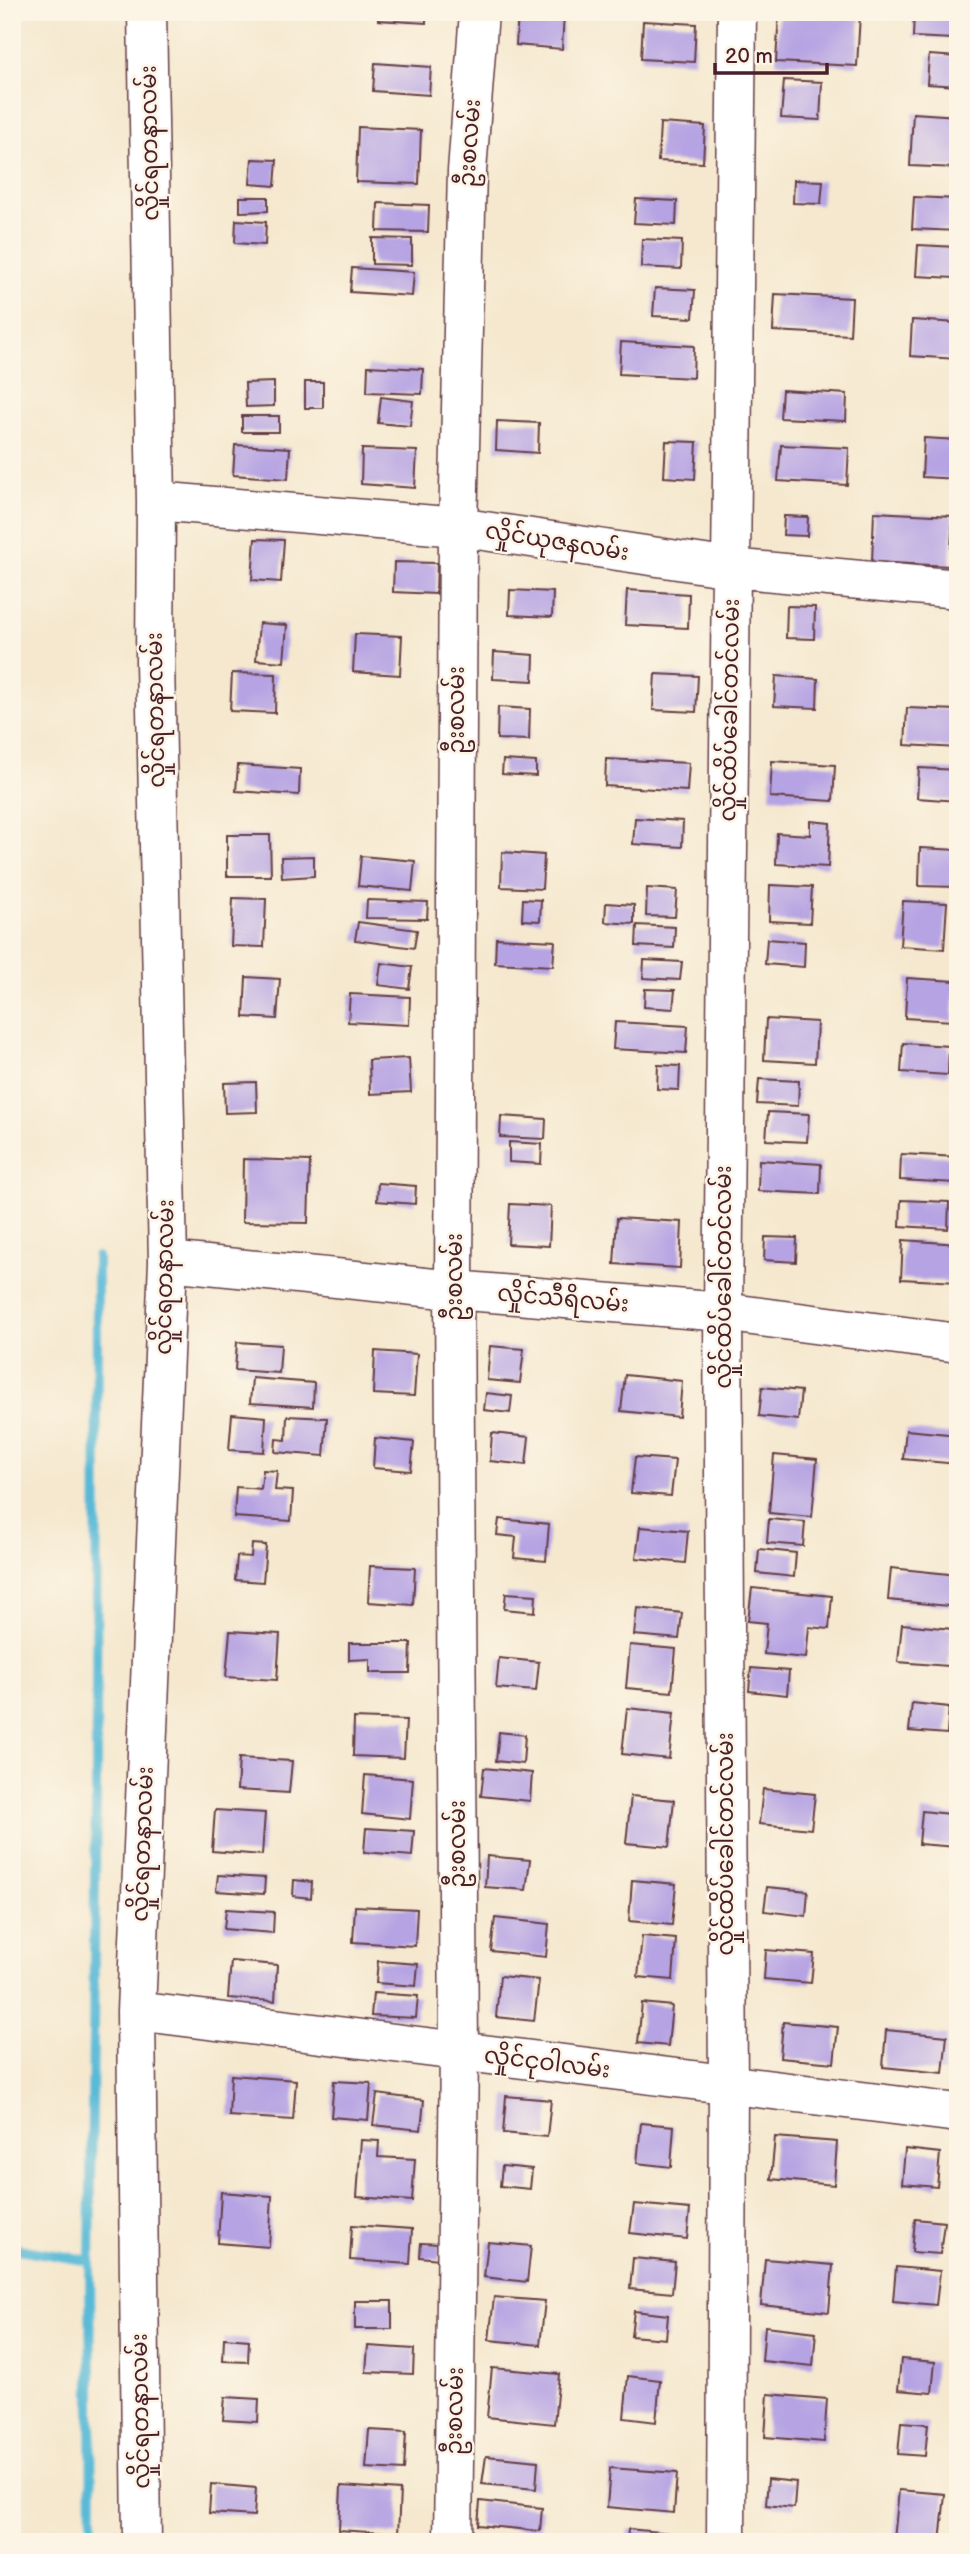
<svg xmlns="http://www.w3.org/2000/svg" width="970" height="2554" font-family="'Balsamiq Sans','Noto Sans Myanmar',sans-serif">
  <rect width="100%" height="100%" fill="#fcf5e5"/>
  <filter id="ink" filterUnits="userSpaceOnUse"><feTurbulence type="fractalNoise" baseFrequency=".0143" numOctaves="2"/><feDisplacementMap in="SourceGraphic" scale="14" xChannelSelector="R" yChannelSelector="G"/><feConvolveMatrix kernelMatrix="1 2 1 2 8 2 1 2 1" color-interpolation-filters="sRGB"/></filter>
  <filter id="wash" filterUnits="userSpaceOnUse"><feTurbulence type="fractalNoise" baseFrequency=".00686" numOctaves="4" result="noise"/><feDisplacementMap in="SourceGraphic" scale="28" xChannelSelector="R" yChannelSelector="G"/><feGaussianBlur stdDeviation="1.57" result="paint"/><feColorMatrix in="noise" values="0 0 0 0 0 0 0 0 0 0 0 0 0 0 0 0 0 1.4 0 .05"/><feComposite in="paint" operator="in"/></filter>
  <g filter="url(#wash)">
    <rect width="100%" height="100%" fill="#f5e8cf"/>
    <g fill="none" stroke-linecap="round" stroke-linejoin="round">
      <path stroke="#59bad7" stroke-width="10" d="M12,2248l78,13
        M92,2542l-2,-281 6,-458 1,-546"/>
    </g>
    <g id="blocks">
      <path fill="#b6a3e3" d="M379,12h47v11l-48,-3z
        M518,12h46l-2,37 -46,-4z
        M779,12l81,2 -3,52 -81,-4z
        M914,12h40l-1,27 -40,-2z
        M643,21l53,3 -2,38 -53,-3z
        M929,55l29,2v29l-31,-2z
        M375,63l56,4 -2,28 -56,-4z
        M784,80l38,2 -2,38 -39,-2z
        M913,113l45,3v52l-48,-2z
        M660,123l45,3 -2,37 -45,-2z
        M358,127l63,3 -2,54 -63,-2z
        M252,159l25,1 -2,26 -25,-2z
        M794,180l29,1 -2,23 -28,-1z
        M240,197h28v14l-28,1z
        M914,197l44,2v32l-46,-2z
        M636,199l41,2 -1,24 -42,-2z
        M378,203l51,2 -1,27 -51,-1z
        M236,220l30,2 -1,23 -30,-2z
        M372,238l40,1v26l-40,-1z
        M642,239l40,2 -1,28 -40,-2z
        M918,245l39,2 -2,31 -39,-2z
        M352,268l62,4 -2,24 -62,-4z
        M655,288l40,2 -2,28 -40,-2z
        M775,294l77,4 -2,37 -77,-4z
        M912,320l46,3v36l-48,-3z
        M621,342l73,4 -1,32 -74,-4z
        M368,366l55,3 -1,25 -55,-2z
        M274,382v24l-28,1 -1,-24z
        M305,382h18v26h-18z
        M782,390l65,4 -1,27 -66,-3z
        M381,397l32,4 -3,25 -32,-3z
        M242,416h37v16h-37z
        M497,421l42,2 -1,30 -42,-3z
        M924,438l34,2v39l-36,-2z
        M666,441l31,1 -2,37 -31,-2z
        M235,445l55,3 -2,31 -55,-4z
        M781,445l68,3 -2,37 -69,-4z
        M362,449l55,2 -2,37 -54,-4z
        M874,512l79,4 -3,50 -78,-4z
        M784,516l24,1 -1,19 -24,-1z
        M255,539l29,1 -3,42 -29,-2z
        M394,562l43,1 -1,31 -43,-2z
        M510,590l43,2 -1,25 -43,-2z
        M627,590l62,4 -1,34 -63,-3z
        M787,606l28,1 -1,32 -28,-1z
        M259,623l28,2 -3,37 -28,-2z
        M355,634l47,2 -2,39 -47,-3z
        M494,652l40,3 -1,26 -40,-2z
        M232,673l44,1 -1,39 -45,-2z
        M655,674l43,2 -2,36 -43,-2z
        M776,676l42,3 -1,29 -43,-2z
        M498,707l32,2 -1,31 -32,-1z
        M907,708l51,2v38l-53,-3z
        M606,759l83,4 -2,28 -82,-5z
        M503,760l33,2v14l-34,-2z
        M772,761l63,4 -2,36 -63,-4z
        M238,765l62,4 -1,26 -63,-4z
        M919,768l39,2v31l-41,-3z
        M635,818l48,3 -1,26 -49,-3z
        M810,821l20,2 -2,44 -52,-3 1,-31 33,2z
        M227,835h43l1,41h-44z
        M920,848l38,2v37l-39,-1z
        M502,852l42,3 -2,34 -41,-2z
        M314,856v20l-32,2 -1,-21z
        M361,856l54,5 -3,30 -54,-5z
        M770,885l42,2 -2,36 -41,-2z
        M647,888l30,2 -2,27 -29,-1z
        M233,898l33,1 -2,48 -33,-1z
        M523,899l18,1 -1,21 -18,-1z
        M367,900l61,2 -1,17 -61,-1z
        M903,901l44,2 -3,46 -44,-3z
        M606,903l28,2v19l-29,-2z
        M358,922l59,8 -3,18 -59,-8z
        M637,925l38,2 -1,21 -38,-2z
        M496,938l59,3 -2,25 -58,-3z
        M767,939l38,3 -1,25 -39,-3z
        M644,960l38,2 -2,18 -37,-2z
        M381,963l31,4 -3,22 -31,-4z
        M246,977l34,2 -3,40 -33,-2z
        M907,978l48,3 -2,40 -48,-3z
        M645,989l30,1 -2,19 -29,-2z
        M350,994l60,3 -1,28 -61,-3z
        M766,1019l51,3 -2,41 -51,-3z
        M615,1022l73,4 -2,27 -73,-4z
        M903,1043l46,3 -1,29 -47,-3z
        M409,1058l2,34 -41,2 -1,-34z
        M658,1065l22,1 -1,24 -22,-1z
        M759,1079l40,2 -1,25 -41,-2z
        M256,1082l1,30 -32,1 -1,-30z
        M768,1112l41,2 -2,28 -41,-2z
        M501,1116l45,3 -1,20 -45,-2z
        M509,1142l33,2 -1,20 -32,-2z
        M901,1154l57,3 -1,26 -57,-3z
        M243,1159l67,2 -2,62 -66,-1z
        M759,1160l62,4 -1,30 -62,-3z
        M378,1183l38,3 -1,18 -38,-3z
        M901,1200l48,2 -1,27 -48,-3z
        M510,1204l41,2 -2,40 -41,-2z
        M617,1218l65,4 -2,46 -66,-4z
        M765,1237l32,1 -1,24 -32,-2z
        M903,1240l55,4v38l-57,-3z
        M237,1342l44,3 -2,28 -44,-3z
        M490,1346l34,3 -4,34 -33,-3z
        M375,1351l42,3 -3,42 -41,-2z
        M625,1375l57,6 -3,36 -58,-6z
        M252,1378l62,5 -1,24 -63,-4z
        M762,1387l39,4 -3,29 -39,-4z
        M486,1393l26,3 -2,17 -26,-3z
        M232,1414l34,3 -2,35 -35,-2z
        M287,1416l40,2 -3,38 -49,-4 1,-13 10,1z
        M906,1430l52,5v29l-55,-5z
        M492,1433l37,4 -3,28 -36,-4z
        M375,1438l39,4 -3,29 -38,-3z
        M774,1455l43,4 -5,58 -43,-4z
        M635,1457l40,3 -4,36 -40,-3z
        M263,1470l14,1 -2,19 18,1 -2,30 -57,-4 2,-30 25,2z
        M499,1519l50,5 -3,37 -32,-3 2,-21 -19,-2z
        M769,1519l36,3 -2,24 -36,-3z
        M640,1527l48,4 -3,32 -49,-5z
        M252,1544l14,1 -3,37 -28,-2 2,-24 14,1z
        M759,1549l37,4 -2,24 -37,-4z
        M370,1566l45,2 -2,37 -45,-3z
        M891,1568l67,7v32l-70,-7z
        M752,1588l80,8 -3,33 -20,-2 -3,31 -42,-4 3,-31 -19,-2z
        M506,1593l30,2 -1,17 -31,-3z
        M637,1608l45,5 -3,26 -45,-4z
        M902,1624l50,5 -4,37 -50,-4z
        M230,1631l50,3 -3,46 -51,-3z
        M349,1643h62l-1,30h-40v-14l-21,1z
        M630,1645l46,4 -4,43 -46,-4z
        M499,1658l40,4 -3,29 -40,-3z
        M751,1668l38,3 -2,24 -38,-4z
        M912,1703l37,4 -2,27 -38,-3z
        M627,1708l47,5 -5,46 -47,-5z
        M354,1718l52,2 -2,38 -51,-2z
        M499,1732l26,3 -2,29 -27,-3z
        M239,1758l53,3 -3,32 -52,-3z
        M484,1768l48,5 -2,28 -49,-5z
        M365,1775l48,4 -3,40 -48,-5z
        M763,1789l52,5 -4,35 -52,-5z
        M631,1796l43,4 -5,47 -43,-4z
        M215,1810l50,3 -3,42 -50,-4z
        M922,1811l36,4 -2,32 -37,-3z
        M366,1828l48,3 -2,25 -48,-4z
        M487,1856l43,4 -4,30 -41,-3z
        M218,1875l47,3 -1,16 -48,-3z
        M294,1880l18,2 -1,16 -18,-2z
        M632,1880l44,4 -4,41 -43,-4z
        M767,1887l41,4 -2,25 -42,-5z
        M355,1906l62,3 -2,37 -62,-4z
        M226,1909l48,3 -1,21 -49,-4z
        M495,1918l54,6 -3,33 -55,-6z
        M642,1936l34,3 -3,41 -35,-3z
        M766,1950l48,4 -3,29 -47,-4z
        M231,1961l46,4 -2,36 -47,-3z
        M378,1961l40,3 -2,22 -40,-3z
        M500,1976l39,4 -5,41 -38,-4z
        M373,1993l45,3 -2,22 -45,-2z
        M642,2003l30,3 -4,40 -30,-3z
        M783,2022l55,5 -4,36 -54,-5z
        M886,2030l61,6 -4,37 -60,-6z
        M231,2075l65,5 -3,40 -64,-4z
        M334,2081l37,2 -3,37 -37,-3z
        M377,2094l47,6 -3,30 -48,-5z
        M506,2096l45,4 -4,37 -44,-4z
        M641,2123l33,3 -3,41 -34,-4z
        M775,2137l62,5 -3,43 -63,-6z
        M361,2140l18,1 -1,16 37,2 -3,42 -55,-4z
        M905,2149l35,4 -3,34 -35,-3z
        M502,2166l30,3 -2,20 -30,-3z
        M221,2192l51,4 -3,51 -51,-4z
        M634,2204l56,5 -3,30 -57,-6z
        M915,2219l29,3 -4,32 -28,-2z
        M352,2225l60,4 -2,35 -60,-4z
        M488,2242l43,4 -4,36 -43,-5z
        M421,2243l19,1 -1,15 -19,-2z
        M633,2258l42,4 -3,31 -42,-4z
        M765,2259l68,6 -4,47 -68,-7z
        M896,2267l44,4 -4,34 -43,-4z
        M494,2297l51,4 -5,44 -51,-5z
        M355,2301h37v28h-37z
        M634,2311l34,4 -2,24 -35,-3z
        M765,2326l51,6 -3,34 -51,-5z
        M224,2338l25,2 -1,22 -25,-1z
        M368,2346l46,3 -1,25 -47,-2z
        M901,2359l34,3 -3,31 -34,-3z
        M492,2368l67,6 -5,50 -67,-7z
        M628,2376l32,4 -4,42 -32,-4z
        M768,2394l59,5 -3,43 -59,-5z
        M225,2397l34,2 -1,23 -35,-2z
        M901,2422l27,2 -3,32 -27,-2z
        M369,2430l37,2 -2,38 -38,-2z
        M486,2456l52,5 -2,28 -54,-5z
        M610,2468l67,5 -3,40 -67,-6z
        M768,2479l28,3 -2,26 -28,-3z
        M211,2484l45,4 -2,28 -45,-3z
        M341,2486l59,4 -2,44 -59,-4z
        M899,2490l46,4 -5,48 -46,-2z
        M480,2501l62,7 -2,23 -62,-6z
        M628,2529l40,4 -1,9h-40z"/>
    </g>
  </g>
  <g filter="url(#ink)">
    <use href="#blocks" fill-opacity="0" stroke="#643d44" stroke-width="2"/>
    <g fill="none" stroke-linecap="round" stroke-linejoin="round">
      <g stroke="#643d44" stroke-width="41">
        <path id="minor" d="M156,501l302,26 273,41 227,21
          M168,1261l286,29 269,22 235,31
          M136,2011l822,102
          M142,2542l-6,-531 32,-750 -13,-599 1,-161 -9,-489
          M453,2542l6,-490 -5,-762 4,-763 9,-356 12,-159
          M726,2542l2,-457 -5,-773 14,-1300"/>
      </g>
      <use href="#minor" stroke="#fff" stroke-width="38"/>
    </g>
  </g>
  <g text-anchor="middle" dominant-baseline="central" stroke-width="5" stroke-linejoin="round" paint-order="stroke">
    <g font-size="23" fill="#4a1f2b" stroke="#fcf5e5">
      <text transform="translate(150 143) rotate(-91)">လှိုင်ရတနာလမ်း</text>
      <text transform="translate(470 143) rotate(-86)">ဦးစလမ်း</text>
      <text transform="translate(557 542) rotate(9)">လှိုင်ယုဇနလမ်း</text>
      <text transform="translate(156 710) rotate(-91)">လှိုင်ရတနာလမ်း</text>
      <text transform="translate(457 710) rotate(-90)">ဦးစလမ်း</text>
      <text transform="translate(730 710) rotate(-89)">လှိုင်ထိပ်ခေါင်တင်လမ်း</text>
      <text transform="translate(165 1277) rotate(-89)">လှိုင်ရတနာလမ်း</text>
      <text transform="translate(455 1277) rotate(-90)">ဦးစလမ်း</text>
      <text transform="translate(724 1277) rotate(-90)">လှိုင်ထိပ်ခေါင်တင်လမ်း</text>
      <text transform="translate(563 1299) rotate(5)">လှိုင်သီရိလမ်း</text>
      <text transform="translate(143 1844) rotate(-88)">လှိုင်ရတနာလမ်း</text>
      <text transform="translate(458 1844) rotate(-90)">ဦးစလမ်း</text>
      <text transform="translate(726 1844) rotate(-90)">လှိုင်ထိပ်ခေါင်တင်လမ်း</text>
      <text transform="translate(547 2063) rotate(7)">လှိုင်ငုဝါလမ်း</text>
      <text transform="translate(141 2411) rotate(-91)">လှိုင်ရတနာလမ်း</text>
      <text transform="translate(455 2411) rotate(-89)">ဦးစလမ်း</text>
    </g>
  </g>
  <rect width="970" height="2554" fill="none" stroke="#fcf5e5" stroke-width="42"/>
  <path d="M715 63v10h112v-10" fill="none" stroke="#4a1f2b" stroke-width="3.5"/>
  <text x="725" y="63" font-size="21" fill="#4a1f2b" stroke="#fcf5e5" stroke-width="5" paint-order="stroke">20 m</text>
</svg>
